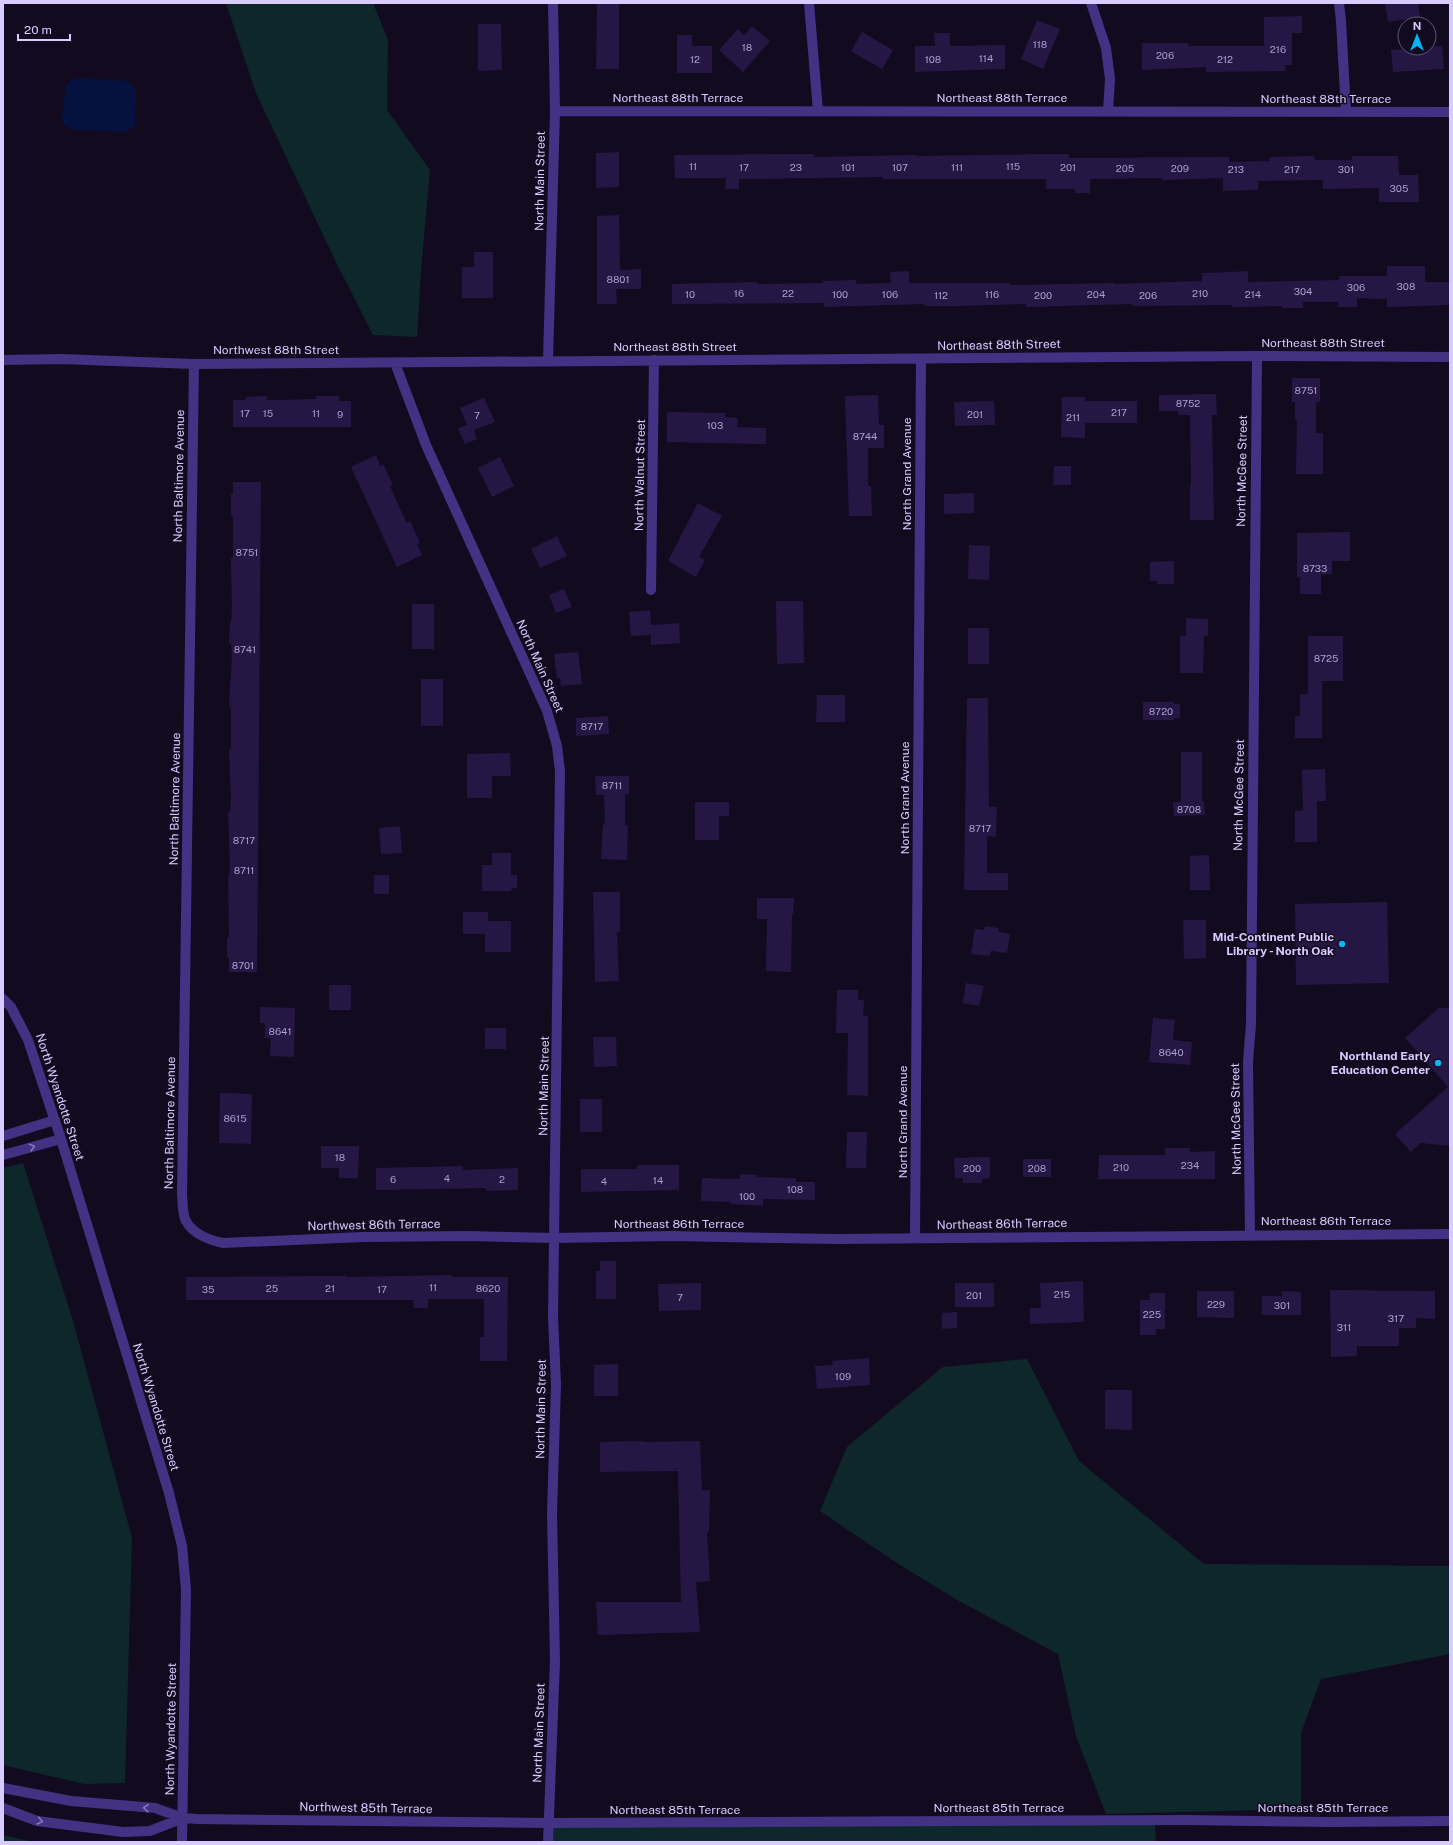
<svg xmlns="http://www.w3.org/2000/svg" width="1453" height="1845" font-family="'Public Sans',sans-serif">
  <rect width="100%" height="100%" fill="#120b20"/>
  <path fill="#0e272b" d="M226,3h147l15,37 -1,70 43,60 -9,100 -4,67 -44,-2 -39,-77 -78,-165z
    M23,1163l50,158 59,217 -7,245 -41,1 -81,-19v-597z
    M1027,1359l52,102 125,103 246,2v88l-129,25 -20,54v76l-195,5 -30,-78 -18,-82 -99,-53 -62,-38 -77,-52 27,-64 96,-80z
    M1155,1821l1,21h-608l1,-19z
    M3,1835l31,7h-31z"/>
  <path fill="#05113f" d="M80,78l47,3 9,8 -1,36 -9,7 -56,-3 -6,-4 -2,-6 4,-34 5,-5z"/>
  <path fill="#261643" d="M597,3h22v66h-23z
    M1385,3h33l2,14 -32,5z
    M1302,16v17h-10v32h-7l1,6 -80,1v-5l-64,3v-27h46v3h76v-29z
    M1037,20l23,9 -17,40 -22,-10z
    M478,24h23l1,46 -24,1z
    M752,26l18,15 -27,31 -24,-22 19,-21 6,6z
    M862,32l31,18 -11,19 -31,-18z
    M934,33h16v13l55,-1v24l-90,3v-26h20z
    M677,35h15v11h20v27h-35z
    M1442,46l2,23 -51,3 -2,-22z
    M619,152v35l-23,1v-35z
    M814,154v3l103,-2v1l129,-2h23v4l160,-1v5l41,-1v-4l44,-1 1,4h37v-4h46l1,19h19l1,27h-40v-14l-56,1v-9l-65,1v9l-35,1v-13l-61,2v-2l-72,1v14h-15v-4h-29v-10h-163v-2l-144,2v10h-14l1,-11h-51l-1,-23z
    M619,215l1,55 21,-1v20h-25l1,15h-20v-88z
    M474,252h19v46h-31v-31h12z
    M1387,266h38v16h25v23l-63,2v-8l-30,-1v9h-19v-5h-35v6h-21v-2l-50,1v-2l-100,1v-2l-106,3v-3l-69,2h-33v-2l-100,3v-4l-152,1v-20l85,-2v2l66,-1v-2l33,-1v4l35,-1 -1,-11 19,-1v12h101v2l104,-2v1l88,-3v-8l29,-1 17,-1v11l91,-2v-4h48z
    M1292,378h28v24h-4v31h7v41h-27l1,-54h-2v-18h-3z
    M1216,394l1,21h-5l2,105h-24v-35h1l-1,-70h-12v-4h-19v-16z
    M878,395l1,30h5v23h-16v38h3l1,30h-23l-4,-120z
    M267,396v4h13l36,-1v-3h23v5h12v26h-118v-27h13v-3z
    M1062,397h23v4h52v22h-52v15l-24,-1z
    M484,398l11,24 -21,8 3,9 -12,5 -7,-16 9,-3 -7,-17z
    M994,401l1,24 -40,1 -1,-24z
    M667,412l58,1v4l13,1 -1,9 29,1v16l-99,-2z
    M376,455l4,11 3,-2 10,21 -3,1 12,27 5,10 3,-2 10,22 -3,1 5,11 -25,12 -46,-100z
    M500,457l14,29 -22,11 -14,-29z
    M1054,466h17v19h-18z
    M233,482h28l-4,490h-28v-14h-2v-21h2l-1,-61h1l1,-12 -2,-52h2l1,-12 -2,-51h2v-42h-2l3,-52 -1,-12h-2l1,-21h1l1,-13 -1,-41v-10h2v-42h-2v-22h2z
    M974,493v20l-30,1v-20z
    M698,503l24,13 -23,41 6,3 -9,17 -28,-16z
    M1350,532v29h-18v13h-11v20h-21v-17h-3v-44z
    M557,536l10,20 -27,12 -9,-19z
    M969,545l21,1 -1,34 -21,-1z
    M1174,561v23h-17v-3h-7v-19z
    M564,589l8,18 -16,6 -7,-18z
    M776,601h27l1,62 -27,1z
    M412,604h22v45h-22z
    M650,610l1,15 28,-2 1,20 -29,2v-10l-20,1 -2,-24z
    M1186,618l22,1v17h-4l-1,37h-23v-37h6z
    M968,628h21v36h-21z
    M1308,636h35v45h-21v57h-27v-22h5v-22h8z
    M578,652l4,32 -21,2 -1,-8h-3l-3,-24z
    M421,679h22v47h-22z
    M817,695h28v27h-29z
    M967,698h21l1,109h8l-1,30 -9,-1v37h21v17h-44z
    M1143,702h31v2h6v14h-6v2h-31z
    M608,716l1,18 -33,2v-18z
    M1181,752h21v49h2l1,14 -31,1 -1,-14h8z
    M510,753l1,23h-19v22h-25v-44z
    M1325,769l1,32h-9v41h-22v-31l8,-1 -1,-40z
    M595,776h34v18h-4v31l3,1 -1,34 -26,-1 2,-35 2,1 -1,-30h-8z
    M695,802h34v14h-10v24h-24z
    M400,826l2,27 -21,1 -2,-26z
    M492,853h19v22h6v13h-6l1,3h-30v-26h10z
    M1209,855l1,35h-20v-34z
    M374,875h15v19h-15z
    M593,892h27v40h-3l2,49 -24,1z
    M757,898h37l-1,16h-1l-1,58 -25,-1 1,-52h-10z
    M1387,902l2,81 -93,2 -1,-81z
    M463,912h25v9h23v31h-26v-18h-22z
    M1183,920h23v38l-22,1z
    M985,926l14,2 -1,4 12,2 -3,19 -16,-2 -1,5 -19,-2 4,-25 9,1z
    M966,983l18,3 -5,20 -16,-3z
    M329,985h22v25h-22z
    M837,990h21v10h6l-1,16h5v80l-21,-1 1,-62h-12z
    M260,1007l35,1 -1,49 -24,-1 1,-17 -6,-1v-15h-5z
    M1439,1008h11v138l-30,-3 -9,9 -16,-18 53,-47 -43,-49z
    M1153,1018l22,2 -2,20 19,2 -2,23 -41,-3z
    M485,1028h21v21h-21z
    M593,1037h23l1,29 -23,1z
    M220,1093l32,1 -1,50 -32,-1z
    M580,1099h22v33h-22z
    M847,1132h20l-1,36h-20z
    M321,1146h38l-1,32h-19v-10h-18z
    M1165,1148h25v4l25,-1v28h-117l1,-24h66z
    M990,1157v21l-8,1v4h-19v-5h-8l-1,-20z
    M1023,1159h28v18h-28z
    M637,1165h42v25l-98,2v-23h56z
    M463,1166v4l55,-2v22l-32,1v-3l-110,2v-22z
    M740,1174l17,1v2l39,1v4h19v18l-52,-1v7l-32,-2v-2l-30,-1 1,-23 38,1z
    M600,1261h16v38h-20v-28h4z
    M452,1275v2h56l-1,84h-27v-24h4v-38h-56v9h-14l-1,-8h-227v-23l160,-1v1z
    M1083,1281l1,41 -54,2v-16h11l-1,-25z
    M701,1283v27l-42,1 -1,-27z
    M955,1283h39v24h-39z
    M1330,1290l105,1v28l-19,-1v10h-17v18h-42v10l-26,1z
    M1197,1291h37v27l-37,-1z
    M1282,1291l19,1v23h-39v-19h20z
    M1150,1293h15v36h-9v6h-16v-35h10z
    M957,1312v16l-15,1v-16z
    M869,1358l1,27 -53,4 -2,-23 18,-1 -1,-4z
    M618,1364v32h-24v-31z
    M1105,1390h27v40l-27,-1z
    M642,1441v1l58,-1 2,49h8l-1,42h-2l3,49 -14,1 4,50 -102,3 -2,-33h85l-3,-131 -78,1v-30z"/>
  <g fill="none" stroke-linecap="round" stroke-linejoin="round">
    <path stroke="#423283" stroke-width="10" d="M809,3l9,108
      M1091,3l15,45 4,31 -2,32
      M1339,3l2,18 5,91
      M555,111l895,1
      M3,360l58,-1 133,5 1063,-8 193,1
      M548,360l7,-249 -2,-108
      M395,363l31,82 121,266 10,35 3,25 -7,546 3,68 -4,128 3,148 -7,181
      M194,364l-12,831c1,8 0,19 4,26 7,13 23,19 37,22l140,-6 104,-1 88,2 115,-2 166,3 614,-5
      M651,590l3,-230
      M3,999l8,8 17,33 33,99 108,354 13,53 4,43 -4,253
      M3,1136l52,-16
      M3,1155l58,-16
      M1250,1234l-2,-172 3,-38 6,-668
      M915,1238l6,-879
      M3,1788l68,13 84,7 28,10 15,1 351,4 638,-3 145,2 118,-1
      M3,1808l34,13 86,11 27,-1 33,-13"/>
  </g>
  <defs><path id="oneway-chevron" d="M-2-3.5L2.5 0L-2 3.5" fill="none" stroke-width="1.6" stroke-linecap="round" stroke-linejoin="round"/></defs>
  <g stroke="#8676bb">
    <use href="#oneway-chevron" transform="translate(32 1147) rotate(-15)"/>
    <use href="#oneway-chevron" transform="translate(146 1808) rotate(-175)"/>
    <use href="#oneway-chevron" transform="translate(40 1821) rotate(12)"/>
  </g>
  <g fill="#00b6f5" stroke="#120b20" stroke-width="1.5">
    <circle cx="1342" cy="944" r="4"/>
    <circle cx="1438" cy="1063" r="4"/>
  </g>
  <g text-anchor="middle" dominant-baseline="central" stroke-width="3" stroke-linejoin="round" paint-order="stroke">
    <g font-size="10" fill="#ac9dd0">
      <text x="1040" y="44">118</text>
      <text x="747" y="47">18</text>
      <text x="1278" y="49">216</text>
      <text x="1165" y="55">206</text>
      <text x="986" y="58">114</text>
      <text x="695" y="59">12</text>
      <text x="933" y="59">108</text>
      <text x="1225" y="59">212</text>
      <text x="693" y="166">11</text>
      <text x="1013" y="166">115</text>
      <text x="744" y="167">17</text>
      <text x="796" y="167">23</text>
      <text x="848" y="167">101</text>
      <text x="900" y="167">107</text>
      <text x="957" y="167">111</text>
      <text x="1068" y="167">201</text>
      <text x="1125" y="168">205</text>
      <text x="1180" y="168">209</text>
      <text x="1236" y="169">213</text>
      <text x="1292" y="169">217</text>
      <text x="1346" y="169">301</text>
      <text x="1399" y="188">305</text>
      <text x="618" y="279">8801</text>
      <text x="1406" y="286">308</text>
      <text x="1356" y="287">306</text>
      <text x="1303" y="291">304</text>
      <text x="739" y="293">16</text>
      <text x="788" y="293">22</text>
      <text x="1200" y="293">210</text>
      <text x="690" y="294">10</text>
      <text x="840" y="294">100</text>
      <text x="890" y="294">106</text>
      <text x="992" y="294">116</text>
      <text x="1096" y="294">204</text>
      <text x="1253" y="294">214</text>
      <text x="941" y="295">112</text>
      <text x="1043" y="295">200</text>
      <text x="1148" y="295">206</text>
      <text x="1306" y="390">8751</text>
      <text x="1188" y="403">8752</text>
      <text x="1119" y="412">217</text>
      <text x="245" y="413">17</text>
      <text x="268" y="413">15</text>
      <text x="316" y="413">11</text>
      <text x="340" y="414">9</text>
      <text x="975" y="414">201</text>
      <text x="477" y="415">7</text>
      <text x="1073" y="417">211</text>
      <text x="715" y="425">103</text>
      <text x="865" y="436">8744</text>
      <text x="247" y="552">8751</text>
      <text x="1315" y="568">8733</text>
      <text x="245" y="649">8741</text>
      <text x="1326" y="658">8725</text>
      <text x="1161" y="711">8720</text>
      <text x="592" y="726">8717</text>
      <text x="612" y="785">8711</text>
      <text x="1189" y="809">8708</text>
      <text x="980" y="828">8717</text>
      <text x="244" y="840">8717</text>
      <text x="244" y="870">8711</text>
      <text x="243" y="965">8701</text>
      <text x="280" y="1031">8641</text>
      <text x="1171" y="1052">8640</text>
      <text x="235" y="1118">8615</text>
      <text x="340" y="1157">18</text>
      <text x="1190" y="1165">234</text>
      <text x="1121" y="1167">210</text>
      <text x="972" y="1168">200</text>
      <text x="1037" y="1168">208</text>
      <text x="447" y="1178">4</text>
      <text x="393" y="1179">6</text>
      <text x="502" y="1179">2</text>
      <text x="658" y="1180">14</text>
      <text x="604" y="1181">4</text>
      <text x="795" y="1189">108</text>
      <text x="747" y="1196">100</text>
      <text x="433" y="1287">11</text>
      <text x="272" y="1288">25</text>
      <text x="330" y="1288">21</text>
      <text x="488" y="1288">8620</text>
      <text x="208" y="1289">35</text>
      <text x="382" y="1289">17</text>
      <text x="1062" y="1294">215</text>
      <text x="974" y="1295">201</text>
      <text x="680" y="1297">7</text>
      <text x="1216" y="1304">229</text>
      <text x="1282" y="1305">301</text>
      <text x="1152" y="1314">225</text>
      <text x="1396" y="1318">317</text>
      <text x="1344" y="1327">311</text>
      <text x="843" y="1376">109</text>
    </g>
    <g font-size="12" fill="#d9caff" stroke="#120b20">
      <text x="678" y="98">Northeast 88th Terrace</text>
      <text x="1002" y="98">Northeast 88th Terrace</text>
      <text x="1326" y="99">Northeast 88th Terrace</text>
      <text transform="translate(540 181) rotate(-89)">North Main Street</text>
      <text x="1323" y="343">Northeast 88th Street</text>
      <text transform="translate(999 345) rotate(-1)">Northeast 88th Street</text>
      <text x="675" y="347">Northeast 88th Street</text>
      <text x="276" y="350">Northwest 88th Street</text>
      <text transform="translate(1242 471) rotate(-89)">North McGee Street</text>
      <text transform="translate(907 474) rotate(-90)">North Grand Avenue</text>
      <text transform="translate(640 475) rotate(-89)">North Walnut Street</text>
      <text transform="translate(179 476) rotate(-89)">North Baltimore Avenue</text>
      <text transform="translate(540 666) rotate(66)">North Main Street</text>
      <text transform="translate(1239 795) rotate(-89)">North McGee Street</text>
      <text transform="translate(905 798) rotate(-90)">North Grand Avenue</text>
      <text transform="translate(175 799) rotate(-89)">North Baltimore Avenue</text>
      <text transform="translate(544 1086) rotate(-89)">North Main Street</text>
      <text transform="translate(60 1097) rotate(72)">North Wyandotte Street</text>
      <text transform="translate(1236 1119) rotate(-91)">North McGee Street</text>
      <text transform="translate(903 1122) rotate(-90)">North Grand Avenue</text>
      <text transform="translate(170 1123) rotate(-89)">North Baltimore Avenue</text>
      <text x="1326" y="1221">Northeast 86th Terrace</text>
      <text x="679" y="1224">Northeast 86th Terrace</text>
      <text transform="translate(1002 1224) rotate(-1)">Northeast 86th Terrace</text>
      <text transform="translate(374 1225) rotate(-1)">Northwest 86th Terrace</text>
      <text transform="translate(156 1407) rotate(73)">North Wyandotte Street</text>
      <text transform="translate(541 1409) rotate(-89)">North Main Street</text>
      <text transform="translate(171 1729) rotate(-89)">North Wyandotte Street</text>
      <text transform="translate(539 1733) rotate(-88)">North Main Street</text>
      <text transform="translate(366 1808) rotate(1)">Northwest 85th Terrace</text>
      <text x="999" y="1808">Northeast 85th Terrace</text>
      <text x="1323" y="1808">Northeast 85th Terrace</text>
      <text x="675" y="1810">Northeast 85th Terrace</text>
    </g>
    <g font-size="12" font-weight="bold" fill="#d9caff" stroke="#120b20" text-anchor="end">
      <text x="1334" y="937">Mid-Continent Public<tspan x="1334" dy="14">Library - North Oak</tspan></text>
      <text x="1430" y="1056">Northland Early<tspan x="1430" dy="14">Education Center</tspan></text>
    </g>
  </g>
  <rect width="1453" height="1845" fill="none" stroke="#d9caff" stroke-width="8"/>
  <g transform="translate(1417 36)"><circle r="19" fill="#120b20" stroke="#625779"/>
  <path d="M0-3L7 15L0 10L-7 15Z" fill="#00b6f5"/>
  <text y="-6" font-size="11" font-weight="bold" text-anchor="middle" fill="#d9caff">N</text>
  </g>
  <path d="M18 34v6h52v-6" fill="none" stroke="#d9caff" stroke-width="2"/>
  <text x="24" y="34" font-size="12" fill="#d9caff" stroke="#120b20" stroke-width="3" paint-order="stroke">20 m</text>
</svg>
